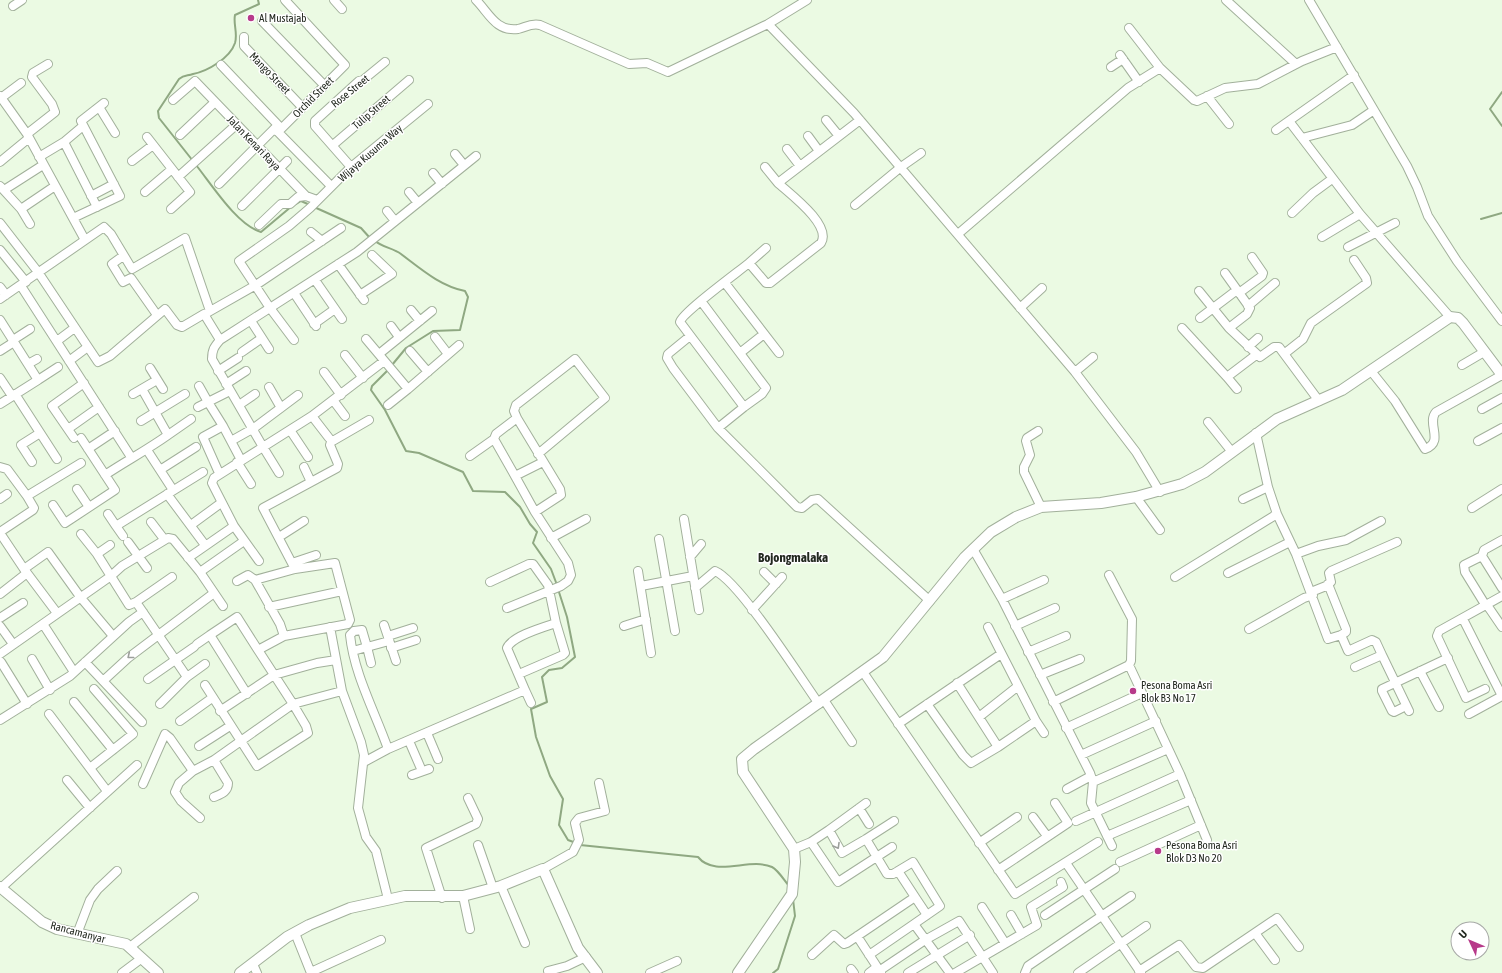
<svg xmlns="http://www.w3.org/2000/svg" width="1502" height="973" font-family="'Asap Condensed',sans-serif">
  <rect width="100%" height="100%" fill="#ebfae3"/>
  <g fill="none" stroke-linecap="round" stroke-linejoin="round">
    <path stroke="#8fa882" stroke-width="2" d="M1502,92l-12,17 12,17
      M193,161l-34,-43 -1,-7 21,-32c5,-4 8,-3 14,-5 15,-3 37,-16 42,-31 3,-10 -2,-19 0,-28l24,-11 -1,-4
      M196,165c16,20 41,60 65,67l31,-26
      M296,204l5,-3 9,4
      M314,207l47,21 9,10
      M1481,219l21,-6
      M374,240c7,7 19,8 27,14 20,15 39,32 64,37l3,6 -8,33 -27,1 -27,17 -14,17
      M388,370l-16,16 -1,4 14,20 21,41 13,2 44,19 10,19 32,1 15,15 10,17 7,8 -4,11 18,26 6,16
      M558,589l9,28 8,40 -13,11 -13,2 -7,7 5,25 -16,7 5,28 14,39 13,23 -4,26 9,15 8,3
      M580,845l118,12c17,21 52,0 74,10 6,3 12,13 17,19
      M773,973l5,-4 17,-53 -2,-17"/>
    <g stroke="#a2b09b" stroke-width="10">
      <path id="minor" d="M334,0l8,9
        M476,0c13,13 20,32 42,29 8,-2 13,-6 22,-4l89,39 18,-1 21,9 100,-48 39,-24
        M1226,0l70,64
        M1309,0l98,166 10,21 11,29 29,45 45,60
        M13,6l9,-6
        M262,21l62,64
        M768,24l86,89 221,259 61,80 24,40
        M244,37v9l58,61
        M1120,55l19,27
        M221,65l57,60
        M1111,67l12,-8
        M1160,68l34,32 3,1 28,-13 33,-4 44,-23 35,-14
        M0,96l27,38 58,106
        M1207,96l22,28
        M1,98l20,-15
        M173,100l22,-19 111,115 11,4
        M99,107l16,26
        M826,120l13,16
        M1289,121l71,93 90,103
        M281,129l64,-64 -60,-65
        M1276,130l78,-55
        M278,132l53,54
        M27,134l28,-22 -3,-8 -20,-27 1,-4 15,-9
        M180,135l35,-33
        M808,136l11,15
        M147,137l43,55 -19,17
        M1302,138l50,-13 22,-15
        M64,142l33,65
        M333,145l76,-65
        M787,149l13,17
        M455,154l9,11
        M39,157l25,-15 19,-16
        M132,161l21,-16
        M0,162l29,-24
        M351,167l-36,-41v-5l44,-40 4,-1 22,-18
        M765,167l13,16
        M433,173l9,11
        M178,177l58,-52
        M219,184l59,-59 3,4 -3,3 -4,-3
        M0,186l21,23 34,-23
        M4,190l39,-25
        M145,192l27,-23
        M409,192l9,11
        M91,196l23,-12
        M855,205l46,-38 20,-14
        M242,206l45,-45
        M21,209l9,15
        M387,211l8,10
        M1292,213l21,-20 19,-14
        M73,218l47,-22 -39,-75 23,-18
        M0,223l38,49 60,90 12,-6 55,-47 12,16 5,2 22,-13 16,26
        M259,225l22,-21h9l8,-7 8,-1
        M311,232l11,9
        M958,234l170,-146 32,-20 -31,-40
        M1322,237l38,-23
        M1348,247l47,-24
        M0,250l26,32
        M123,256l-11,8 11,18 8,-4 26,37
        M749,263l17,-15
        M338,264l26,36
        M1225,273l25,35 -3,6 -18,14 31,29 14,-10h5l40,54
        M315,280l27,39
        M725,283l54,70
        M21,286l110,171
        M0,287l6,8
        M1199,291l30,37
        M294,293l22,33
        M1239,293l23,-17 1,-3 -11,-16
        M360,295l32,-21 -20,-19
        M0,299l104,-72 7,7 21,35 53,-31 25,73
        M701,301l65,87 -4,6 -18,13 -64,-85c2,-9 58,-50 69,-59l17,20h4l51,-40c11,-18 -31,-49 -43,-60l82,-63
        M1248,306l27,-23
        M1020,308l22,-20
        M411,310l9,11
        M205,314l51,-29 85,-57
        M1200,318l37,-28
        M0,320l38,60 -38,24
        M251,321l18,28
        M314,324l21,-15
        M391,326l8,11
        M1182,328l45,49 29,-22
        M690,336l-22,18 -1,4 6,10 45,60 26,-21
        M435,337l13,17
        M366,339l42,50 -20,16
        M13,340l17,-11
        M294,340l-24,-32 -31,-47 50,-35 21,-18 41,-41 77,-63
        M57,341l16,-12
        M1248,347l10,-9
        M0,351l14,-9
        M410,351l18,21
        M242,352l20,-14
        M740,353l24,-19
        M379,354l53,-43
        M1284,354l19,-15 8,-16 56,-40 -1,-5 -12,-18
        M345,355l18,23
        M69,361l16,-12
        M28,364l9,-5
        M1462,365l22,-13
        M150,368l13,21
        M218,371l20,-13
        M1371,371l24,30 30,48c20,-7 1,-26 11,-37l66,-37
        M324,372l17,23
        M1075,372l18,-15
        M1227,377l10,12
        M0,378l12,18
        M38,380l20,-13
        M226,384l20,-13
        M269,387l12,21
        M408,389l51,-44
        M15,394l42,65
        M133,394l24,-14
        M333,400l12,16
        M239,405l16,-11
        M198,407l10,-5 -9,-16
        M1482,409l20,-11
        M312,416l17,22
        M517,418l43,71 1,6 -26,17
        M141,421l44,-27
        M1208,422l24,30
        M223,426l-15,-24 22,-11
        M718,428l79,79 5,1 10,-8 6,-1 112,102
        M68,429l31,-22
        M290,430l18,27
        M1038,431l-11,7 -1,3 4,14 -6,12v5l17,35
        M1256,433l12,54 9,27 19,40 32,85 13,-4
        M168,435l23,-16
        M74,438l-22,-32 32,-23
        M231,441l23,-13 44,-33
        M1478,441l24,-13
        M88,449l27,-18
        M147,450l26,40
        M470,456l24,-17
        M32,462l-11,-17 19,-12
        M237,462l14,22
        M0,467l7,2 20,27
        M304,467l7,15
        M160,470l36,-23
        M219,473l-16,-36 20,-11 18,34
        M279,473l-16,-26 49,-31 72,-55
        M105,475c21,-14 42,-25 63,-40l-26,-46
        M515,476l-21,-37 2,-5 21,-16 -3,-7 2,-6 59,-46 30,39 -67,56
        M77,489l12,18
        M167,494l38,51
        M1136,497l24,33
        M0,499l7,-5
        M1243,499l25,-12
        M53,505l12,18 50,-33 -34,-52
        M1472,508l30,-19
        M108,514l8,12
        M684,519l15,91
        M151,522l13,17
        M191,525l30,-22
        M234,526l-19,-37 -3,-6 2,-5 49,-31 -51,-88c0,-9 2,-12 8,-19l137,-88 119,-96
        M0,532l33,-22 1,-2 -7,-12 54,-33
        M0,533l24,36 33,44
        M81,534l16,20
        M123,536l-7,-10 87,-54
        M279,537l25,-16
        M551,538l35,-19
        M659,539l16,92
        M128,542l19,26
        M110,545l-13,9 32,51 7,-3 51,75 -27,27
        M973,549l29,50 88,174 3,9 -2,21 21,43
        M1296,554l22,-8 28,-6 35,-19
        M1482,556l2,-6 18,-10
        M690,557l11,-13
        M188,558l46,-32 25,35
        M292,563l24,-8
        M335,563l15,57 -2,4 -64,12 -4,-12 -25,-44 40,-11z
        M24,569l24,-17 33,46 32,38
        M295,569l-32,-61 74,-40 1,-4 -8,-19 1,-3 38,-22
        M638,571l13,82
        M200,572l44,-31
        M764,572l12,12
        M1228,573l62,-31
        M1175,577l102,-63
        M237,581l11,-6 7,5
        M1328,584l18,45v3l-5,3 7,16 24,-11 4,2 6,13
        M641,586l52,-10
        M695,588l20,-17c24,10 85,106 104,133
        M1311,592l15,-6 5,-4 -2,-9 2,-2 66,-29
        M0,594l27,-21
        M1002,599l42,-19
        M136,602l36,-25
        M1487,605l15,22
        M1486,606l-21,-34 -1,-7 18,-9 20,32
        M269,607l73,-16
        M507,608l54,-22 7,-5 3,-6 -3,-12 -33,-51 -20,-36 28,-14
        M752,610l30,-33
        M0,618l23,-15
        M1463,619l39,77
        M43,624l31,48
        M384,625l12,36
        M0,626l13,18
        M624,626l22,-7
        M1015,626l40,-18
        M330,627l12,64 19,51 3,13 -6,53 8,29 10,14 12,48
        M1249,629l55,-31 9,-3
        M388,636l25,-8
        M197,644l13,-9
        M391,648l25,-8
        M353,651l14,-4 -5,-17 -8,1 -4,4c4,39 25,77 38,114l-24,13
        M1028,652l38,-16
        M0,654l111,-78 11,-10 46,-28 5,1 27,33 23,34
        M32,659l18,31
        M1,662l26,42
        M85,662l57,60
        M371,663l-4,-16 22,-6
        M1129,665l51,109 27,66
        M1355,667l27,-12 27,56
        M1420,671l19,36
        M863,672l152,222 83,-52
        M519,674l44,-19 2,-2 -9,-30
        M1040,675l40,-16
        M187,677l18,-13
        M148,679l46,-32
        M103,681l25,-23 86,-65
        M957,683l41,64
        M205,685l52,81 51,-33 -2,-7 -13,-22 49,-13
        M1485,689l-19,9 -29,-62 2,-5 63,-35
        M525,690l6,13
        M247,694l-37,-59 27,-18 21,33
        M824,700l28,42
        M74,702l39,48
        M1053,702l76,-37 2,-4 1,-42 -23,-44
        M927,704l36,51 8,8 27,-16 38,-26 -48,-94
        M1406,706l-12,6 -2,-1 -10,-20v-2l66,-31
        M220,711l54,-36 43,-12 19,-3
        M49,714l58,77
        M1469,714l33,-18
        M979,717l38,-30
        M0,720l70,-44 59,-54 14,-10
        M180,721l32,-23
        M1036,721l8,12
        M898,724l103,-70
        M1066,728l76,-35
        M427,733l11,26
        M409,741l13,30
        M199,746l31,-20
        M388,749l137,-59 -18,-42c5,-12 37,-21 49,-25l-8,-38 -15,-21h-4l-39,18
        M1081,755l75,-34
        M90,768l43,-34 -39,-45
        M193,771l-14,12 -4,9 6,9 19,17
        M412,775l17,-6
        M67,780l23,28
        M1093,782l75,-33
        M143,784l22,-50 5,4 23,33 21,-11 79,-56 -35,-54 26,-14
        M1067,789l24,-13
        M214,797c7,-3 14,-5 14,-14l-14,-23
        M859,808l10,16
        M1033,817l14,19
        M1076,821l104,-47
        M829,830l37,-27
        M1107,836l84,-36
        M866,839l28,-18
        M811,842l27,40 54,-35
        M979,843l38,-26
        M478,845l15,43
        M794,849l17,-7 18,-12 13,23 24,-14 21,35h6l20,-12 27,44 -26,18 36,49
        M1120,862l81,-37
        M1066,863l75,110
        M543,869l30,-17 6,-12 -4,-17 4,-5 26,-7 -6,-28
        M998,870l70,-47 -13,-20
        M501,886l24,57
        M1,888l136,-123
        M463,896l7,33
        M915,897l12,18
        M442,898l-16,-50 50,-24 2,-5 -10,-21
        M982,907l23,36
        M1011,915l11,19
        M1045,915l70,-46
        M295,933l16,40
        M1255,933l20,27
        M77,934l13,-34 8,-11 19,-18
        M857,936l24,37
        M130,947l64,-50
        M812,955l22,-20 10,9 3,-1 68,-46 -17,-26
        M869,955l45,-31
        M253,964l4,9
        M851,969l3,4
        M548,971l19,-5 19,-9
        M879,971l46,-31 34,-19 34,52
        M1139,971l40,-26 17,22 7,1 74,-50 22,29
        M311,972l70,-32
        M122,973l20,-15
        M650,973l27,-12
        M869,973l8,-6
        M908,973l62,-38
        M955,973l82,-48 -6,-18 32,-20 -2,-5
        M1025,973l3,-7 103,-70
        M1078,973l68,-47"/>
    </g>
    <g stroke="#a2b09b" stroke-width="12">
      <path id="tertiary" d="M0,887l42,35 15,7 69,15 32,29
        M240,973l47,-36 22,-12 41,-17 55,-12h58l38,-10 42,-17 35,79 19,25
        M738,973l54,-79 3,-32 -1,-13 -51,-77 -1,-13 12,-10 129,-92 82,-100 26,-25 25,-15 25,-10 60,-4 35,-6 46,-13 23,-12 72,-53 65,-29 108,-73 8,1 5,5 39,52"/>
    </g>
    <use href="#minor" stroke="#fff" stroke-width="8"/>
    <use href="#tertiary" stroke="#fff" stroke-width="10"/>
  </g>
  <defs><path id="oneway-chevron" d="M-2-3.5L2.5 0L-2 3.5" fill="none" stroke-width="1.6" stroke-linecap="round" stroke-linejoin="round"/></defs>
  <g stroke="#9c9f9b">
    <use href="#oneway-chevron" transform="translate(130 656) rotate(141)"/>
    <use href="#oneway-chevron" transform="translate(837 846) rotate(60)"/>
  </g>
  <g fill="#b73a8a" stroke="#fff" stroke-width="1.5">
    <circle cx="251" cy="18" r="4"/>
    <circle cx="1133" cy="691" r="4"/>
    <circle cx="1158" cy="851" r="4"/>
  </g>
  <g text-anchor="middle" dominant-baseline="central" stroke-width="3" stroke-linejoin="round" paint-order="stroke">
    <g font-size="11" fill="#232920" stroke="#fff" text-anchor="start">
      <text x="259" y="18">Al Mustajab</text>
      <text x="1141" y="685">Pesona Boma Asri<tspan x="1141" dy="13">Blok B3 No 17</tspan></text>
      <text x="1166" y="845">Pesona Boma Asri<tspan x="1166" dy="13">Blok D3 No 20</tspan></text>
    </g>
    <g font-size="11" fill="#232920" stroke="#fff">
      <text transform="translate(270 73) rotate(46)">Mango Street</text>
      <text transform="translate(350 91) rotate(-39)">Rose Street</text>
      <text transform="translate(313 97) rotate(-45)">Orchid Street</text>
      <text transform="translate(371 112) rotate(-41)">Tulip Street</text>
      <text transform="translate(254 143) rotate(46)">Jalan Kenari Raya</text>
      <text transform="translate(370 153) rotate(-41)">Wijaya Kusuma Way</text>
      <text transform="translate(78 932) rotate(15)">Rancamanyar</text>
    </g>
    <g font-size="13" font-weight="bold" fill="#232920" stroke="#fff">
      <text x="793" y="557">Bojongmalaka</text>
    </g>
  </g>
  <g transform="translate(1470 941) rotate(314)"><circle r="19" fill="#ffffff" stroke="#a7a9a6"/>
  <path d="M0-3L7 15L0 10L-7 15Z" fill="#b73a8a"/>
  <text y="-6" font-size="11" font-weight="bold" text-anchor="middle" fill="#232920">U</text>
  </g>
</svg>
